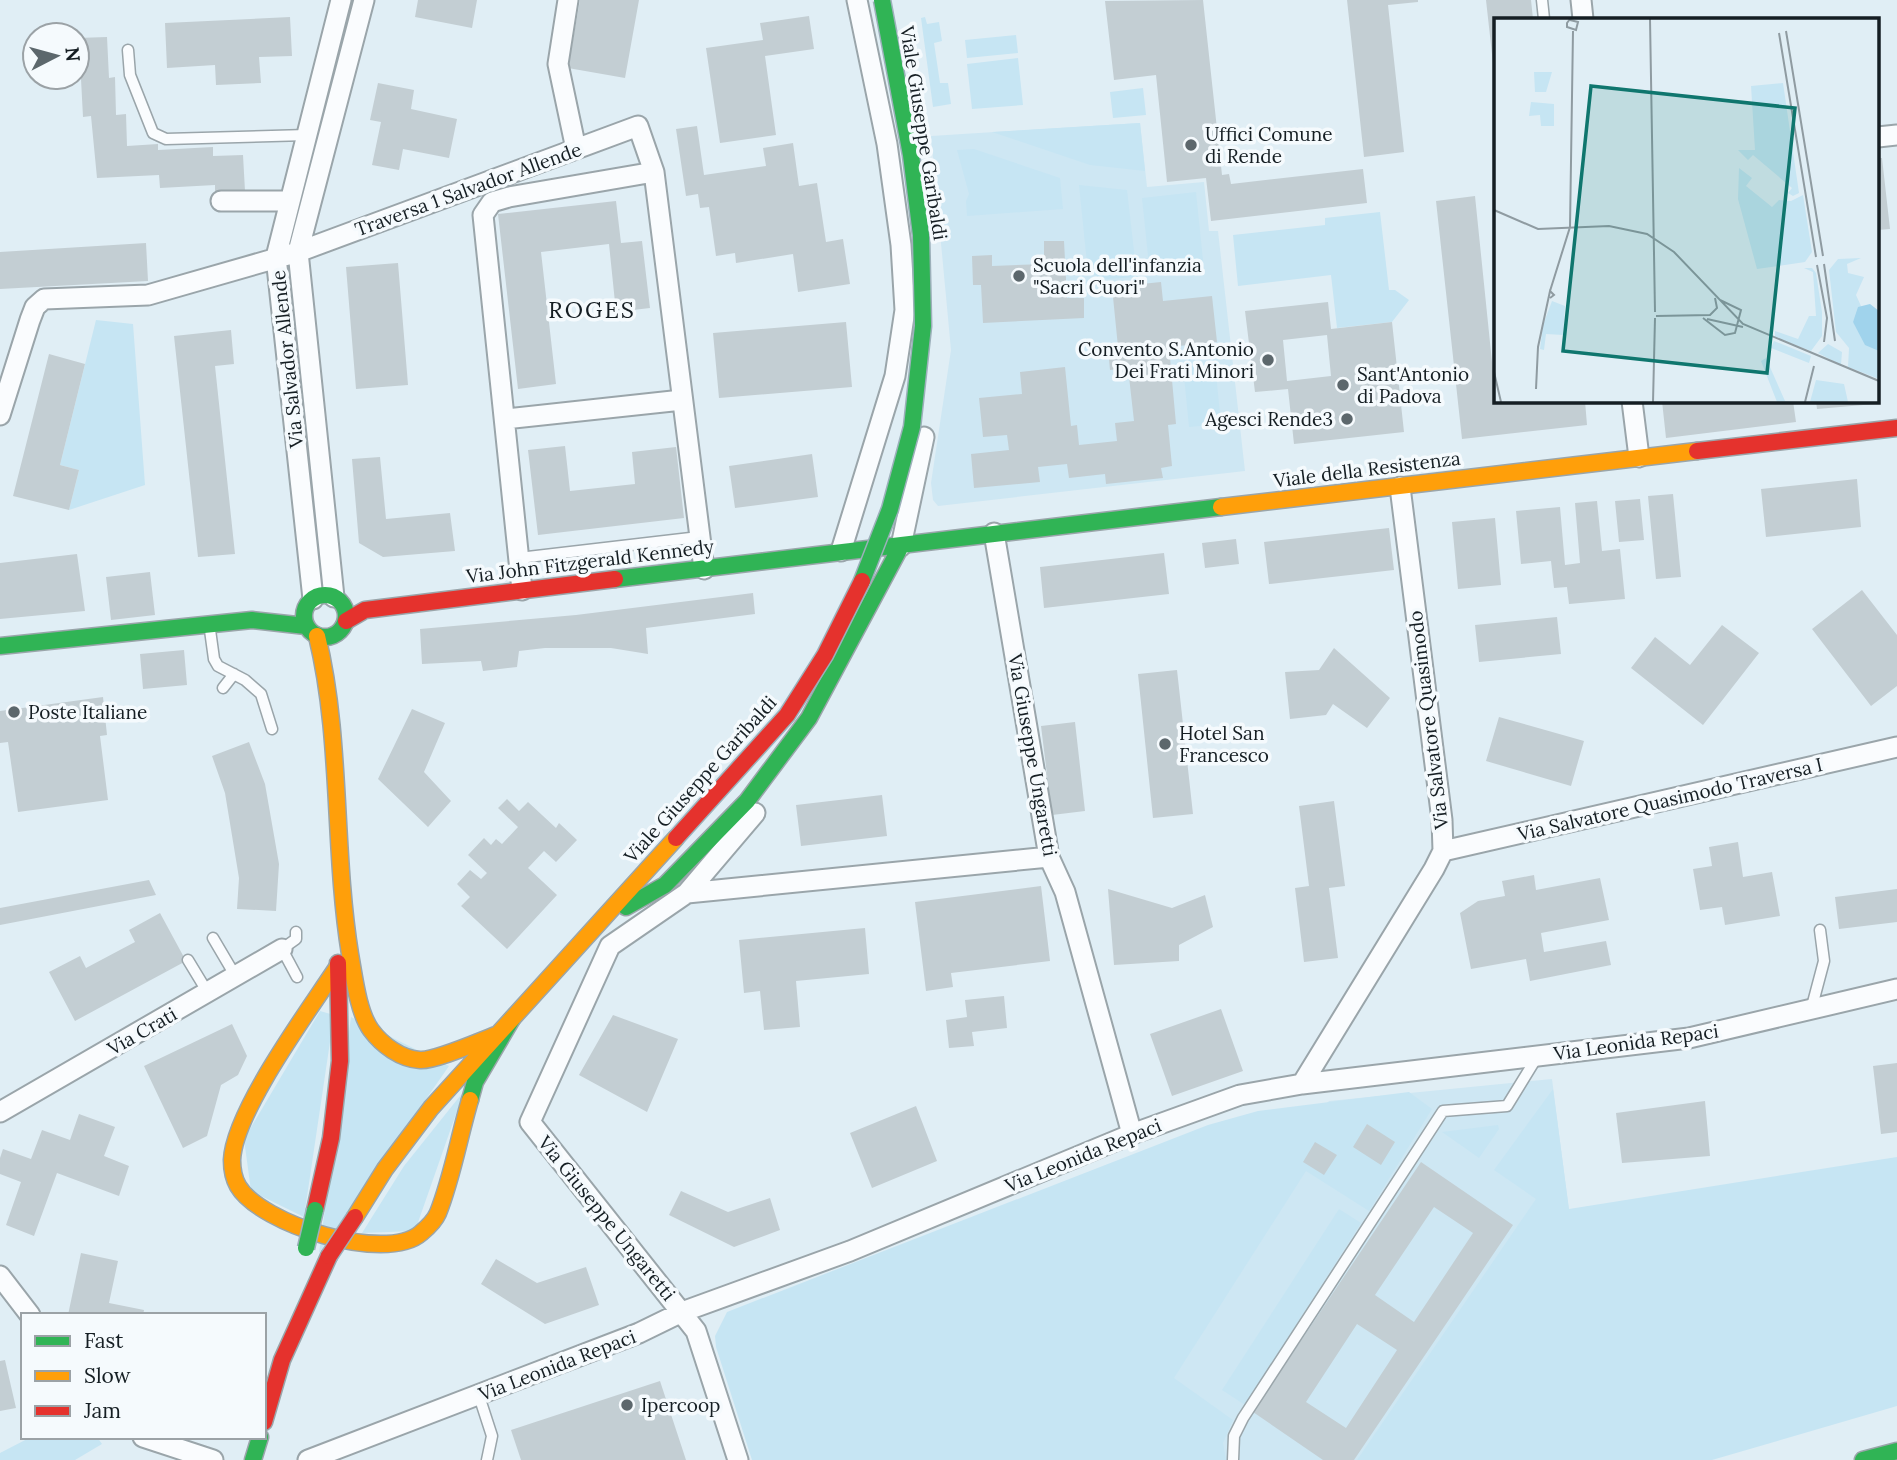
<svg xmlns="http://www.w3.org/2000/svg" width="1897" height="1460" font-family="Lora,serif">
  <rect width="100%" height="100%" fill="#e0eef5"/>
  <path fill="#cee7f3" d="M1140,123l7,64 57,-5 5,49h9l27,240 -307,35 -5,-6 -2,-17 20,-133 -20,-214z
    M1552,1079l49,381h-440l-20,-152 188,-207z"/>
  <path fill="#c6e5f3" d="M925,17l2,7 12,-2 3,19 -8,2 6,40h8l3,21 -18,3 -12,-89z
    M1016,35l2,18 -51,5 -2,-18z
    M1018,58l5,47 -51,4 -5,-45z
    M1143,88l3,27 -33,3 -3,-26z
    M1140,123l5,48 -55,-6 -98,-33z
    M974,149l86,29 3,31 -96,7 -1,-15 3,-7 -12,-44z
    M1079,185l48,5 10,87 -30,2 -19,-6z
    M1196,192l8,78 -54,5 -8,-77z
    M1380,212l9,78h6l14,10 -17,22 -55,6 -6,-53 -93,11 -5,-51 92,-10v-7z
    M96,320l37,4 12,161 -76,25 10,-40 -19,-5z
    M1215,363l6,61 -32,3 -6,-61z
    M320,1011l14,4 -30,202 -53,-26 -7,-52z
    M351,1017l98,49 -130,187z
    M1553,1089l16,120 328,-52v249l-185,54h-355l179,-261 -42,-29z
    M464,1091l-49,140 -53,2 42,-67z
    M1409,1092l23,17 -63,102 -63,-40 -132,207 59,42 -10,23 3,17h-474l-36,-113 -1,-11 12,-24 481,-187 50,-14z
    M1498,1125l1,4 -20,29 -37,-26z
    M1339,1209l22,14 -116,182 -23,-15z
    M31,1437h66l5,7 -27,16h-75v-7z"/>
  <path fill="#c3ced3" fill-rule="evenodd" d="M418,0h59l-5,28 -57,-11z
    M580,0h59l-14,78 -57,-10z
    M1203,0l19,175 7,-1 2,10 132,-15 4,34 -156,18 -5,-43 -39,4 -11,-107 -42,5 -9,-79z
    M1347,0h71v2l-30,3 16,147 -40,5z
    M1486,0h45l2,19h-37v53h-2z
    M809,16l5,33 -49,7 11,79 -56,8 -14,-95 57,-8 -3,-17z
    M290,17l2,39 -33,1 2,26 -45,2 -1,-20 -48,3 -2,-45z
    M107,37l2,41 6,-1 1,38 10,-1 1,32 31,-2v6l55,-3v9l30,-1 2,36 -30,2v-8l-55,3 -1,-13 -62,3 -6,-62 -8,1 -2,-38h-4v-41z
    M378,83l36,7 -3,19 46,10 -8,39 -46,-9 -4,21 -27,-5 9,-43 -11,-2z
    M697,126l7,49 62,-9 -3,-18 30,-5 6,43 18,-3 9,59 17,-3 7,45 -52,8 -5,-38 -57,9 -1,-10 -19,3 -7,-49 -9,1 -2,-14 -12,2 -10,-67z
    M1878,158h4l8,71 -12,1z
    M1475,196l21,205h89l2,24 -125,14 -26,-238z
    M616,201l5,42 21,-2 8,67 -34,4 -7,-68 -68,8 15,132 -38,5 -20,-175z
    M1044,241h20l3,57h17v20l-101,5 -2,-38h-8l-1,-29 20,-1v11l52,-2z
    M146,243l2,38 -148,8v-37z
    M398,263l10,122 -52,4 -10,-122z
    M1161,282l2,19 49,-5 5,46 -48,5 7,77 -8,1 4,41 -11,2 2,10 -57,6 -1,-10 -36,4 -2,-14 -29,3 2,15 -66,6 -3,-34 38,-4 -2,-15 -24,2 -4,-39 43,-4 -2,-22 45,-5 6,59 6,-1 2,20 38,-4 -2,-18 19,-2 -6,-53 -18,2 -2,-22 10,-1 -6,-60z
    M1328,302l3,27 61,-7 12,110 -110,12 -6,-55 -33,3 -10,-81zM1327,335l4,41 -44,5 -4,-41z
    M846,322l6,65 -133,11 -6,-65z
    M231,330l3,34 -19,2 20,188 -37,3 -24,-221z
    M49,354l36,10 -25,101 19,5 -10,40 -56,-14z
    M1662,401h131l3,21 -130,16z
    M1816,401h59v3l-58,5z
    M565,446l5,45 65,-7 -3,-32 44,-5 8,71 -146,17 -10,-85z
    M812,454l6,43 -83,11 -6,-42z
    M380,457l6,62 64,-6 5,38 -72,6 -24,-14 -7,-84z
    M1857,479l4,48 -95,10 -5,-48z
    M1673,494l8,83 -25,2 -8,-83z
    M1640,499l4,41 -25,2 -4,-41z
    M1597,501l5,50 18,-2 5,50 -56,5 -2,-17 -13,1 -3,-27 -30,3 -5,-53 44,-4 5,58 15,-2 -5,-60z
    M1495,518l6,67 -43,4 -6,-67z
    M1389,528l5,42 -125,14 -5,-42z
    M1236,539l3,25 -34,4 -3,-25z
    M1164,553l5,41 -125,14 -4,-41z
    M77,554l8,57 -85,8v-56z
    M150,572l5,43 -44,5 -5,-43z
    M1862,590l35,45v51l-26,20 -59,-77z
    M753,593l2,21 -109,14 2,26 -37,-6h-66l-26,3 -2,16 -34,4 -2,-10 -59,3 -2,-35 156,-14z
    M1557,617l4,37 -82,8 -4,-37z
    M1722,625l37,28 -56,72 -72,-57 24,-31 35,28z
    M1334,648l56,50 -23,30 -34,-24 -7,11 -36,4 -5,-47 34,-2z
    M184,650l3,35 -44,4 -3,-35z
    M1177,670l16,144 -40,4 -15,-144z
    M103,697l4,38 -7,1 8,64 -90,12 -10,-70 -8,1v-32z
    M412,709l33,14 -21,49 27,29 -23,26 -50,-48z
    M1499,717l85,24 -13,45 -85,-25z
    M1075,722l10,89 -33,4 -11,-89z
    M249,742l16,42 14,80 -3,47 -39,-2 2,-31 -14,-85 -13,-37z
    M882,795l5,41 -86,10 -5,-41z
    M507,799l12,12 9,-9 28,26 3,-5 18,17 -21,22 -12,-11 -16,17 29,27 -50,54 -46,-43 9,-9 -13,-13 13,-14 11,9 6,-6 -19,-18 16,-17 7,7 5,-6 6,5 16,-17 -20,-19z
    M1334,801l11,85 -16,2 9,70 -34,4 -9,-74 14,-2 -10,-80z
    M1738,842l5,35 29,-5 8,44 -55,9 -3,-18 -22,3 -7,-41 19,-3 -3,-19z
    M1534,875l2,15 64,-12 9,42 -68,13 3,19 62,-11 5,24 -81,16 -4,-22 -55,10 -11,-56 18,-12 27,-5 -3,-15z
    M149,880l7,15 -156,30v-17z
    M1041,886l9,75 -99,12 2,14 -27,4 -11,-89z
    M1108,889l64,19 33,-13 8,32 -34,18v16l-65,4z
    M1897,889v33l-58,7 -4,-32z
    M160,913l26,48 -111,60 -26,-49 31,-16 6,12 49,-26 -6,-12z
    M865,928l4,46 -73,7 4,46 -36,3 -4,-39 -16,2 -5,-53z
    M1004,996l3,32 -35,4 2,14 -25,2 -3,-28 21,-3 -2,-17z
    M1221,1009l22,62 -71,25 -22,-62z
    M613,1015l65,24 -31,73 -68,-37z
    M232,1024l15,32 -9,19 -17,10 -14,51 -24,12 -39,-82z
    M1897,1063v69l-16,2 -8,-68z
    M1705,1101l5,55 -88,7 -6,-50z
    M916,1106l21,55 -65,27 -22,-55z
    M79,1114l36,13 -11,29 25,10 -10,30 -62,-23 -23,63 -28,-11 15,-43 -21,-8v-16l3,-9 28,10 11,-29 28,10z
    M1367,1124l28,18 -14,23 -28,-18z
    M1315,1142l22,13 -13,20 -21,-13z
    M1421,1162l92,63 -159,235h-31l-70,-48zM1434,1207l39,26 -59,89 -39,-27zM1357,1324l40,26 -51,78 -40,-26z
    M681,1191l47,21 42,-14 10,32 -46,17 -65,-32z
    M81,1253l37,8 -9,42 35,7 -1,5h-75z
    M496,1259l41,24 49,-16 13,38 -54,19 -64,-40z
    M5,1360l11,48 -16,3v-50z
    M660,1381l26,79h-165l-10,-30z"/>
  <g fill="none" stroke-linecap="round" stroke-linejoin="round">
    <g stroke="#9aa5aa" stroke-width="13">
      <path id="lane" d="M1542,0l2,19
        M128,50l2,25 23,58 13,6 141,-4
        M519,558l180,-21
        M210,630l4,29 4,7 27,14 16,14 11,35
        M223,688l11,-14
        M296,932v7l-14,10 15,28
        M213,938l23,39
        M188,960l20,33
        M1811,1010l13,-49 -4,-31
        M479,1396l13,40 -5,24
        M1233,1460l1,-24 9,-18 200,-307 64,-5 30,-49"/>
    </g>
    <g stroke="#9aa5aa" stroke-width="23">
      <path id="street" d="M568,0l-10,64 18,85
        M1581,0l2,19
        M1878,137l19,-2
        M221,201h69
        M1632,401l7,56
        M0,415l30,-95 5,-13 9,-8 104,-4 150,-43 340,-126 16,46 50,397
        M506,419l176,-19
        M994,533l55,324 16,35 67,242
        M901,546l23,-109
        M841,551l54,-175 10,-66 -4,-65 -14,-101 -30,-144
        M522,590l-39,-375 9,-13 17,-5 145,-25
        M334,597l-36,-345 66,-252
        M313,599l-37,-342 65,-257
        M1443,851l454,-104
        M687,893l362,-36
        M1302,1084l132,-215 9,-18 -1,-31 -42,-333
        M0,1112l282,-163
        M0,1276l30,39
        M143,1437l70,23
        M308,1460l331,-127 43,-21 168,-61 282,-117 108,-39 62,-11 387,-46 208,-49
        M738,1460l-42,-129 -166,-209 80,-176 77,-53 68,-80"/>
    </g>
    <g stroke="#9aa5aa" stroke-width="19">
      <path id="fast" d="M615,579l606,-72
        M304 616a21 21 0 1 1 42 0a21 21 0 1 1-42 0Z
        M0,646l252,-26 54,6
        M626,907l39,-22 82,-84 62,-83 92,-172
        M470,1100l5,-18 37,-63
        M253,1460l7,-23
        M1863,1460l34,-9"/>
    </g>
    <g stroke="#9aa5aa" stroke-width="19">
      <path id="slow" d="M1221,507l476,-56
        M317,636c25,102 16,213 33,318 4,22 8,58 21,76 11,15 30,29 49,30 15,1 60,-19 76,-25
        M338,966c-28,43 -104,145 -106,194 0,8 2,19 6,26 22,38 148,78 183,47 6,-5 14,-13 17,-20 14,-35 21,-76 32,-113
        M355,1217l30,-48 46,-61 245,-270"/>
    </g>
    <g stroke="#9aa5aa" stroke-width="19">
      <path id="jam" d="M1697,451l200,-23
        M346,621l19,-11 250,-31
        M315,1210l16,-72 9,-77 -2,-98
        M264,1422l18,-62 47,-104"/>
    </g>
    <use href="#lane" stroke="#fafcfe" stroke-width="10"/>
    <use href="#street" stroke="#fafcfe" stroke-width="19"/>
    <use href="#fast" stroke="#30b455" stroke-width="16"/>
    <use href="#slow" stroke="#ff9f0a" stroke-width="16"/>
    <use href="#jam" stroke="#e5322d" stroke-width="16"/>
    <g stroke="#9cb0ba" stroke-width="19" stroke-linecap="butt">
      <path id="fast-bridge" d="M862,581l28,-72 22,-82 11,-101 -2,-91 -10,-80 -29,-155
        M306,1248l9,-38"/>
    </g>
    <g stroke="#9cb0ba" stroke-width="19" stroke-linecap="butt">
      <path id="jam-bridge" d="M676,838l111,-123 38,-60 37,-74
        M329,1256l26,-39"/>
    </g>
    <use href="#fast-bridge" stroke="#30b455" stroke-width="16"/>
    <use href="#jam-bridge" stroke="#e5322d" stroke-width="16"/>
  </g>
  <g fill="#5c676c" stroke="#f5fafd" stroke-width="2.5">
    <circle cx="1191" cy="145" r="7"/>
    <circle cx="1019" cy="276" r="7"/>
    <circle cx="1268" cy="360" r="7"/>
    <circle cx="1343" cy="385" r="7"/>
    <circle cx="1347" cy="419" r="7"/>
    <circle cx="14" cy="712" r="7"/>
    <circle cx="1165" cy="744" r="7"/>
    <circle cx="627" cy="1405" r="7"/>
  </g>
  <g text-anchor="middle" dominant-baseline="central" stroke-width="7" stroke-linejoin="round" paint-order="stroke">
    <g font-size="19" fill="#151e23" stroke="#f5fafd">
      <text transform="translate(924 133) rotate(81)">Viale Giuseppe Garibaldi</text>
      <text transform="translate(468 189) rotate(-20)">Traversa 1 Salvador Allende</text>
      <text transform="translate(287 359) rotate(-96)">Via Salvador Allende</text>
      <text transform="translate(1367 469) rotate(-7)">Viale della Resistenza</text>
      <text transform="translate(590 561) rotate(-7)">Via John Fitzgerald Kennedy</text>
      <text transform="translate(1428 720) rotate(-97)">Via Salvatore Quasimodo</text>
      <text transform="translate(1033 755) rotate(80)">Via Giuseppe Ungaretti</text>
      <text transform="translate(700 779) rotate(-48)">Viale Giuseppe Garibaldi</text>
      <text transform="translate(1670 799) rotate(-13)">Via Salvatore Quasimodo Traversa I</text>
      <text transform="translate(142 1031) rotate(-30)">Via Crati</text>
      <text transform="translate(1636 1042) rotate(-8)">Via Leonida Repaci</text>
      <text transform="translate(1083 1155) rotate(-22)">Via Leonida Repaci</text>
      <text transform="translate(607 1218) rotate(51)">Via Giuseppe Ungaretti</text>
      <text transform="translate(557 1365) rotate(-21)">Via Leonida Repaci</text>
    </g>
    <g font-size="19" fill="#151e23" stroke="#f5fafd" text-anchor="start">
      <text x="1205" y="134">Uffici Comune<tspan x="1205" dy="22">di Rende</tspan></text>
      <text x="1033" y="265">Scuola dell'infanzia<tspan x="1033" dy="22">"Sacri Cuori"</tspan></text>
      <text x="1254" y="349" text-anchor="end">Convento S.Antonio<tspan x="1254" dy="22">Dei Frati Minori</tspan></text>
      <text x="1357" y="374">Sant'Antonio<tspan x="1357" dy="22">di Padova</tspan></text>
      <text x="1333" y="419" text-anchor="end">Agesci Rende3</text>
      <text x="28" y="712">Poste Italiane</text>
      <text x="1179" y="733">Hotel San<tspan x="1179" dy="22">Francesco</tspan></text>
      <text x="641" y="1405">Ipercoop</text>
    </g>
    <g font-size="23" letter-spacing="2" fill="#151e23" stroke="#f5fafd">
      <text x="592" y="309">ROGES</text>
    </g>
  </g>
  <g transform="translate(1494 18)">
    <rect width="385" height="385" fill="#e0eef5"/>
    <path d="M40,54h18l-6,20h-11zM289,65l16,110 -6,3 -5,-3 4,-5 -39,-33 -5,5 -10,-10h17l-4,-64zM37,84l23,2v22h-13l-1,-11 -11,1zM245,150l13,10 -6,8 26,21 7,-7 12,1 12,-6 9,57 -7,10 -48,7 -19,-70zM367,240l-14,6 1,9 16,4 -8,18 5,11 -8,16 26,28v29l-31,-12 1,-19 -13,-16 -7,-62 9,-11zM310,250h8l4,5 6,39v24l-11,15 -36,-14v-6l23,8 11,-23h7l-3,-44zM58,283l13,5 -2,29 -17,-1 -2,16 -4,-1 3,-24zM280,323l37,15 -2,7 -38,-15zM334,326l14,8 -1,13 -23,-12zM272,340l19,43 12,1h-20l-16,-41zM322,362l28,4 4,18h-38z" fill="#c6e5f3"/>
    <path d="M376,286l9,7v40l-14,-6 -12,-23 5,-15z" fill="#a0d3ec"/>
    <path fill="none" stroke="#8f9ba1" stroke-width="2" d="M156,1l5,293M76,2l8,2 -2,8 -9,-3v-4l3,-4M292,13l37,225M285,15l37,224M0,192l44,19 71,-3 38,8 27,18 69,72 136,57M330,246l11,77M323,247l10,53 -3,24M56,273l20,-64 3,-196M162,298l54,-1 7,-7 -2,-10M209,300l22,17 10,-2 6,-23 -21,-10M213,301l36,8M0,354l7,30M42,371l2,-42 12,-56 4,4 -4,3M159,384l2,-84M311,384l9,-36"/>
    <path fill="#0f766e" fill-opacity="0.15" stroke="#0f766e" stroke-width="3.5" d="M97,68l204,22 -28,265 -204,-22z"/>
    <rect width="385" height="385" fill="none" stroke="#151e23" stroke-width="3.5"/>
  </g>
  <rect x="21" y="1313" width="245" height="126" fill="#f5fafd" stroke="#9ba2a6" stroke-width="2"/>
  <rect x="35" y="1336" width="35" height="10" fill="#30b455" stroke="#9ba2a6" stroke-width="2"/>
  <text x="84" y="1348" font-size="21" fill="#151e23">Fast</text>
  <rect x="35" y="1371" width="35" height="10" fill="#ff9f0a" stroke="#9ba2a6" stroke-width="2"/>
  <text x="84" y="1383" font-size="21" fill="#151e23">Slow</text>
  <rect x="35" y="1406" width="35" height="10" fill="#e5322d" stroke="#9ba2a6" stroke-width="2"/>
  <text x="84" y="1418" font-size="21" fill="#151e23">Jam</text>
  <g transform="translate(56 56) rotate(84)"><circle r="33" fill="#f5fafd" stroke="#9ba2a6" stroke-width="2"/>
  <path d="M0-5L12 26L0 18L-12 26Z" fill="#5c676c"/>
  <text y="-10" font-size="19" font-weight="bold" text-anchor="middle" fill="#151e23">N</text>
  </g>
</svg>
